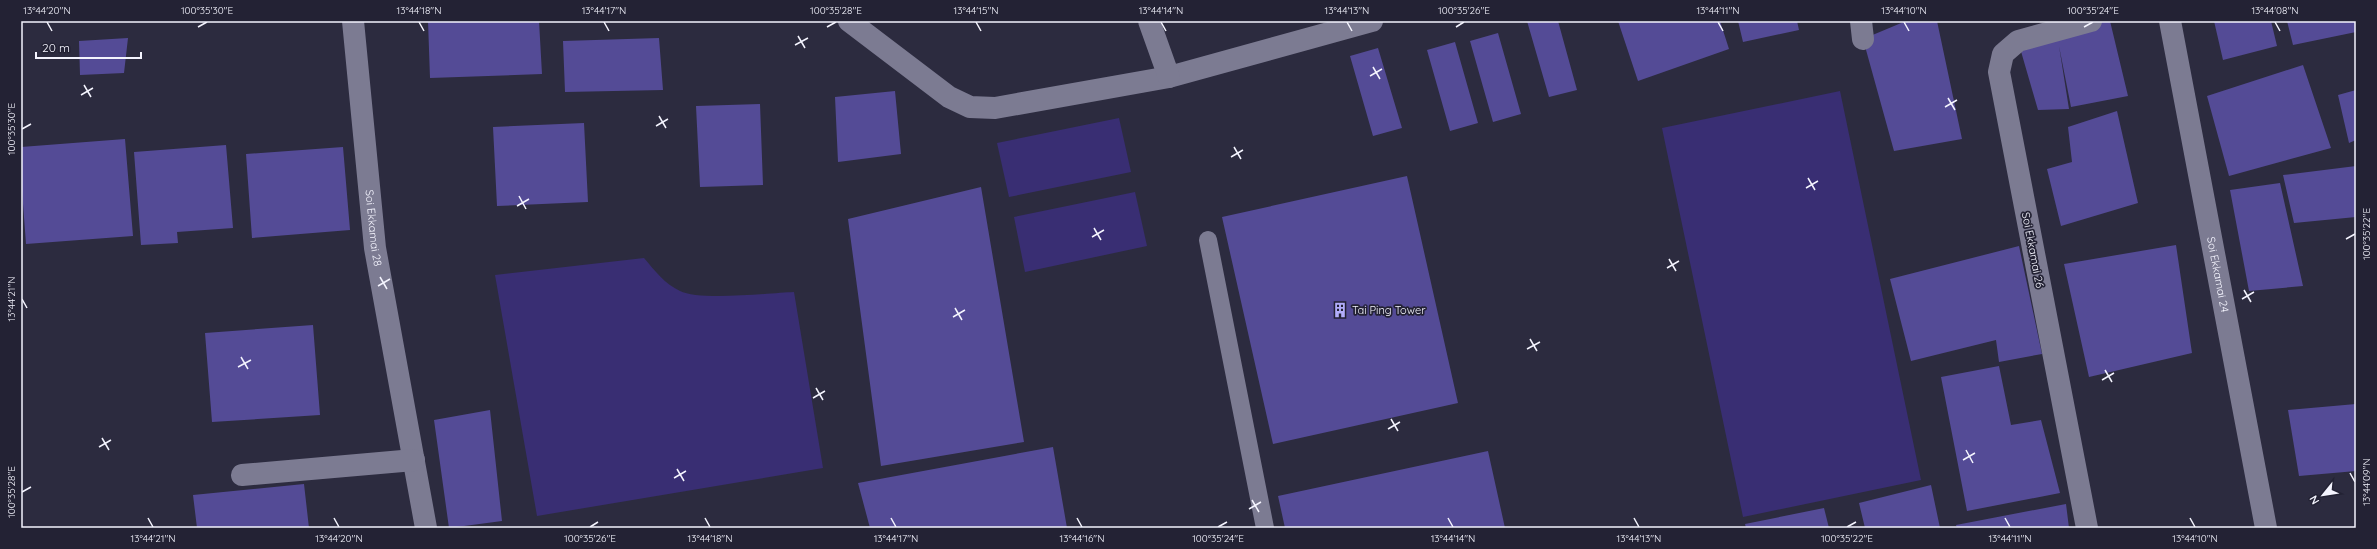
<svg xmlns="http://www.w3.org/2000/svg" width="2377" height="549" font-family="Quicksand,sans-serif">
  <rect width="100%" height="100%" fill="#2c2b3f"/>
  <path fill="#392e73" d="M1840,91l81,389 -178,37 -81,-389z
    M1119,118l12,54 -122,25 -12,-54z
    M1135,192l12,54 -122,26 -11,-55z
    M644,258c11,13 21,26 36,33 19,10 90,2 114,1l29,176 -286,48 -42,-241z"/>
  <path fill="#544b96" d="M428,21h111l3,53 -112,4z
    M1527,21h31l19,69 -28,7z
    M1618,21h102l9,28 -91,32z
    M1738,21h59l2,9 -56,12z
    M1906,21h31l25,118 -68,12 -31,-112z
    M2091,21h19l18,75 -57,11 -12,-61 10,63 -31,1 -20,-69z
    M2214,21h57l6,25 -54,14z
    M2287,21h69v11l-63,13z
    M1498,33l23,81 -28,8 -23,-81z
    M128,38l-4,35 -44,2 -1,-34z
    M659,38l4,52 -98,2 -2,-51z
    M1455,42l23,81 -28,8 -23,-81z
    M1378,48l24,80 -29,8 -23,-80z
    M2303,65l28,83 -102,28 -22,-80z
    M2356,90v50l-7,3 -11,-48z
    M895,91l6,63 -63,8 -3,-65z
    M760,104l3,81 -63,2 -4,-81z
    M2117,111l21,92 -77,23 -14,-57 25,-7 -4,-35z
    M584,123l4,79 -91,4 -4,-79z
    M125,139l8,97 -107,8 -5,-67v-30z
    M226,145l7,83 -56,4 1,11 -37,2 -7,-93z
    M343,147l7,83 -98,8 -6,-84z
    M2356,166v51l-62,6 -11,-48z
    M1407,176l51,227 -185,41 -51,-227z
    M2280,183l23,103 -54,5 -19,-101z
    M981,187l43,255 -143,24 -33,-247z
    M2176,245l16,108 -103,24 -25,-113z
    M2019,246l23,108 -43,8 -3,-22 -85,21 -21,-82z
    M313,325l7,90 -108,7 -7,-89z
    M1999,366l12,59 30,-5 19,73 -93,18 -26,-134z
    M2356,404v67l-57,5 -11,-66z
    M490,410l12,111 -53,7 -15,-108z
    M1053,447l14,81h-197l-12,-45z
    M1488,451l17,77h-220l-7,-32z
    M304,484l5,44h-112l-4,-33z
    M1931,485l9,43h-75l-6,-25z
    M2066,504l3,24h-112l-1,-3z
    M1824,508l5,20h-83l-1,-4z"/>
  <g fill="none" stroke-linecap="round" stroke-linejoin="round">
    <path stroke="#7c7b92" stroke-width="18" d="M1208,240l57,288"/>
    <g stroke="#7c7b92" stroke-width="22">
      <path id="s1" d="M353,21l22,227 51,280"/>
      <path d="M849,21l100,76 21,10 25,1 174,-31 203,-56"/>
      <path d="M1149,21l20,56"/>
      <path d="M1861,21l2,18"/>
      <path id="s2" d="M2170,21l96,507"/>
      <path d="M242,475l172,-15"/>
      <path d="M2087,528l-88,-456 4,-18 15,-13 73,-20"/>
    </g>
  </g>
  <path fill="none" stroke="#f4f4fe" stroke-width="1.5" d="M47,22l5,9M419,22l5,9M604,22l5,9M976,22l5,9M1161,22l5,9M1347,22l5,9M1718,22l5,9M1904,22l5,9M2275,22l5,9M198,27l9,-5M827,27l9,-5M1456,27l8,-5M2084,27l9,-5M798,36l7,12M795,45l13,-7M1373,67l7,12M1370,76l12,-7M84,85l7,12M81,95l12,-7M1948,98l7,12M1945,107l12,-7M659,116l7,12M656,126l12,-7M22,129l9,-5M1234,147l7,12M1231,157l12,-7M1808,178l7,12M1806,188l12,-7M519,196l7,13M517,206l12,-7M1094,228l7,12M1092,237l12,-7M2346,239l9,-5M1669,259l7,12M1667,268l12,-7M380,277l7,12M378,286l12,-7M2244,290l7,12M22,299l5,9M2242,299l12,-7M955,308l7,12M953,317l12,-7M1530,339l7,12M1527,349l13,-7M241,357l7,12M238,367l13,-7M2105,370l7,12M2102,380l12,-7M816,388l7,12M813,398l12,-7M1391,419l7,12M1388,429l12,-7M102,438l7,12M99,447l12,-7M1966,450l7,13M1963,460l12,-7M677,469l7,12M2350,473l5,9M674,478l12,-7M22,492l9,-5M1252,500l7,12M1249,509l12,-7M148,518l5,9M334,518l5,9M705,518l5,9M891,518l5,9M1077,518l5,9M1448,518l5,9M1634,518l5,9M2005,518l5,9M2190,518l5,9M590,527l8,-5M1218,527l9,-5M1847,527l9,-5"/>
  <defs>
    <g id="building-bare" transform="scale(1.2)"><path d="M-4-6H4V6H1V3H-1V6H-4ZM-2.5-4.3h1.7v1.8h-1.7ZM.8-4.3h1.7v1.8H.8ZM-2.5-1h1.7V.8h-1.7ZM.8-1h1.7V.8H.8Z" fill="#b2adfa" stroke="#232234" stroke-width="2.5" paint-order="stroke"/></g>
  </defs>
  <g fill-rule="evenodd">
    <use href="#building-bare" x="1340" y="310"/>
  </g>
  <g text-anchor="middle" dominant-baseline="central" stroke-width="3.5" stroke-linejoin="round" paint-order="stroke">
    <g font-size="11" fill="#f4f4fe" stroke="#232234">
      <text stroke="none"><textPath href="#s1" startOffset="208">Soi Ekkamai 28</textPath></text>
      <text transform="translate(2033 250) rotate(79)">Soi Ekkamai 26</text>
      <text stroke="none"><textPath href="#s2" startOffset="258">Soi Ekkamai 24</textPath></text>
    </g>
    <g font-size="11" fill="#f4f4fe" stroke="#232234" text-anchor="start">
      <text x="1352" y="310">Tai Ping Tower</text>
    </g>
  </g>
  <rect width="2377" height="549" fill="none" stroke="#232234" stroke-width="44"/>
  <g transform="translate(2323 495) rotate(240)" stroke="#232234" stroke-width="3" paint-order="stroke">
  <path d="M0-3L7 15L0 10L-7 15Z" fill="#f4f4fe"/>
  <text y="-6" font-size="11" font-weight="bold" text-anchor="middle" fill="#f4f4fe">N</text>
  </g>
  <path d="M36 52v6h105v-6" fill="none" stroke="#f4f4fe" stroke-width="2"/>
  <text x="42" y="52" font-size="12" fill="#f4f4fe" stroke="#232234" stroke-width="3" paint-order="stroke">20 m</text>
  <rect x="22" y="22" width="2333" height="505" fill="none" stroke="#f4f4fe" stroke-width="1.5"/>
  <g font-size="10" text-anchor="middle" fill="#f4f4fe">
    <text x="47" y="14">13°44'20"N</text>
    <text x="207" y="14">100°35'30"E</text>
    <text x="419" y="14">13°44'18"N</text>
    <text x="604" y="14">13°44'17"N</text>
    <text x="836" y="14">100°35'28"E</text>
    <text x="976" y="14">13°44'15"N</text>
    <text x="1161" y="14">13°44'14"N</text>
    <text x="1347" y="14">13°44'13"N</text>
    <text x="1464" y="14">100°35'26"E</text>
    <text x="1718" y="14">13°44'11"N</text>
    <text x="1904" y="14">13°44'10"N</text>
    <text x="2093" y="14">100°35'24"E</text>
    <text x="2275" y="14">13°44'08"N</text>
    <text transform="translate(11 129) rotate(-90)" y="4">100°35'30"E</text>
    <text transform="translate(2366 234) rotate(-90)" y="4">100°35'22"E</text>
    <text transform="translate(11 299) rotate(-90)" y="4">13°44'21"N</text>
    <text transform="translate(2366 482) rotate(-90)" y="4">13°44'09"N</text>
    <text transform="translate(11 492) rotate(-90)" y="4">100°35'28"E</text>
    <text x="153" y="542">13°44'21"N</text>
    <text x="339" y="542">13°44'20"N</text>
    <text x="590" y="542">100°35'26"E</text>
    <text x="710" y="542">13°44'18"N</text>
    <text x="896" y="542">13°44'17"N</text>
    <text x="1082" y="542">13°44'16"N</text>
    <text x="1218" y="542">100°35'24"E</text>
    <text x="1453" y="542">13°44'14"N</text>
    <text x="1639" y="542">13°44'13"N</text>
    <text x="1847" y="542">100°35'22"E</text>
    <text x="2010" y="542">13°44'11"N</text>
    <text x="2195" y="542">13°44'10"N</text>
  </g>
</svg>
